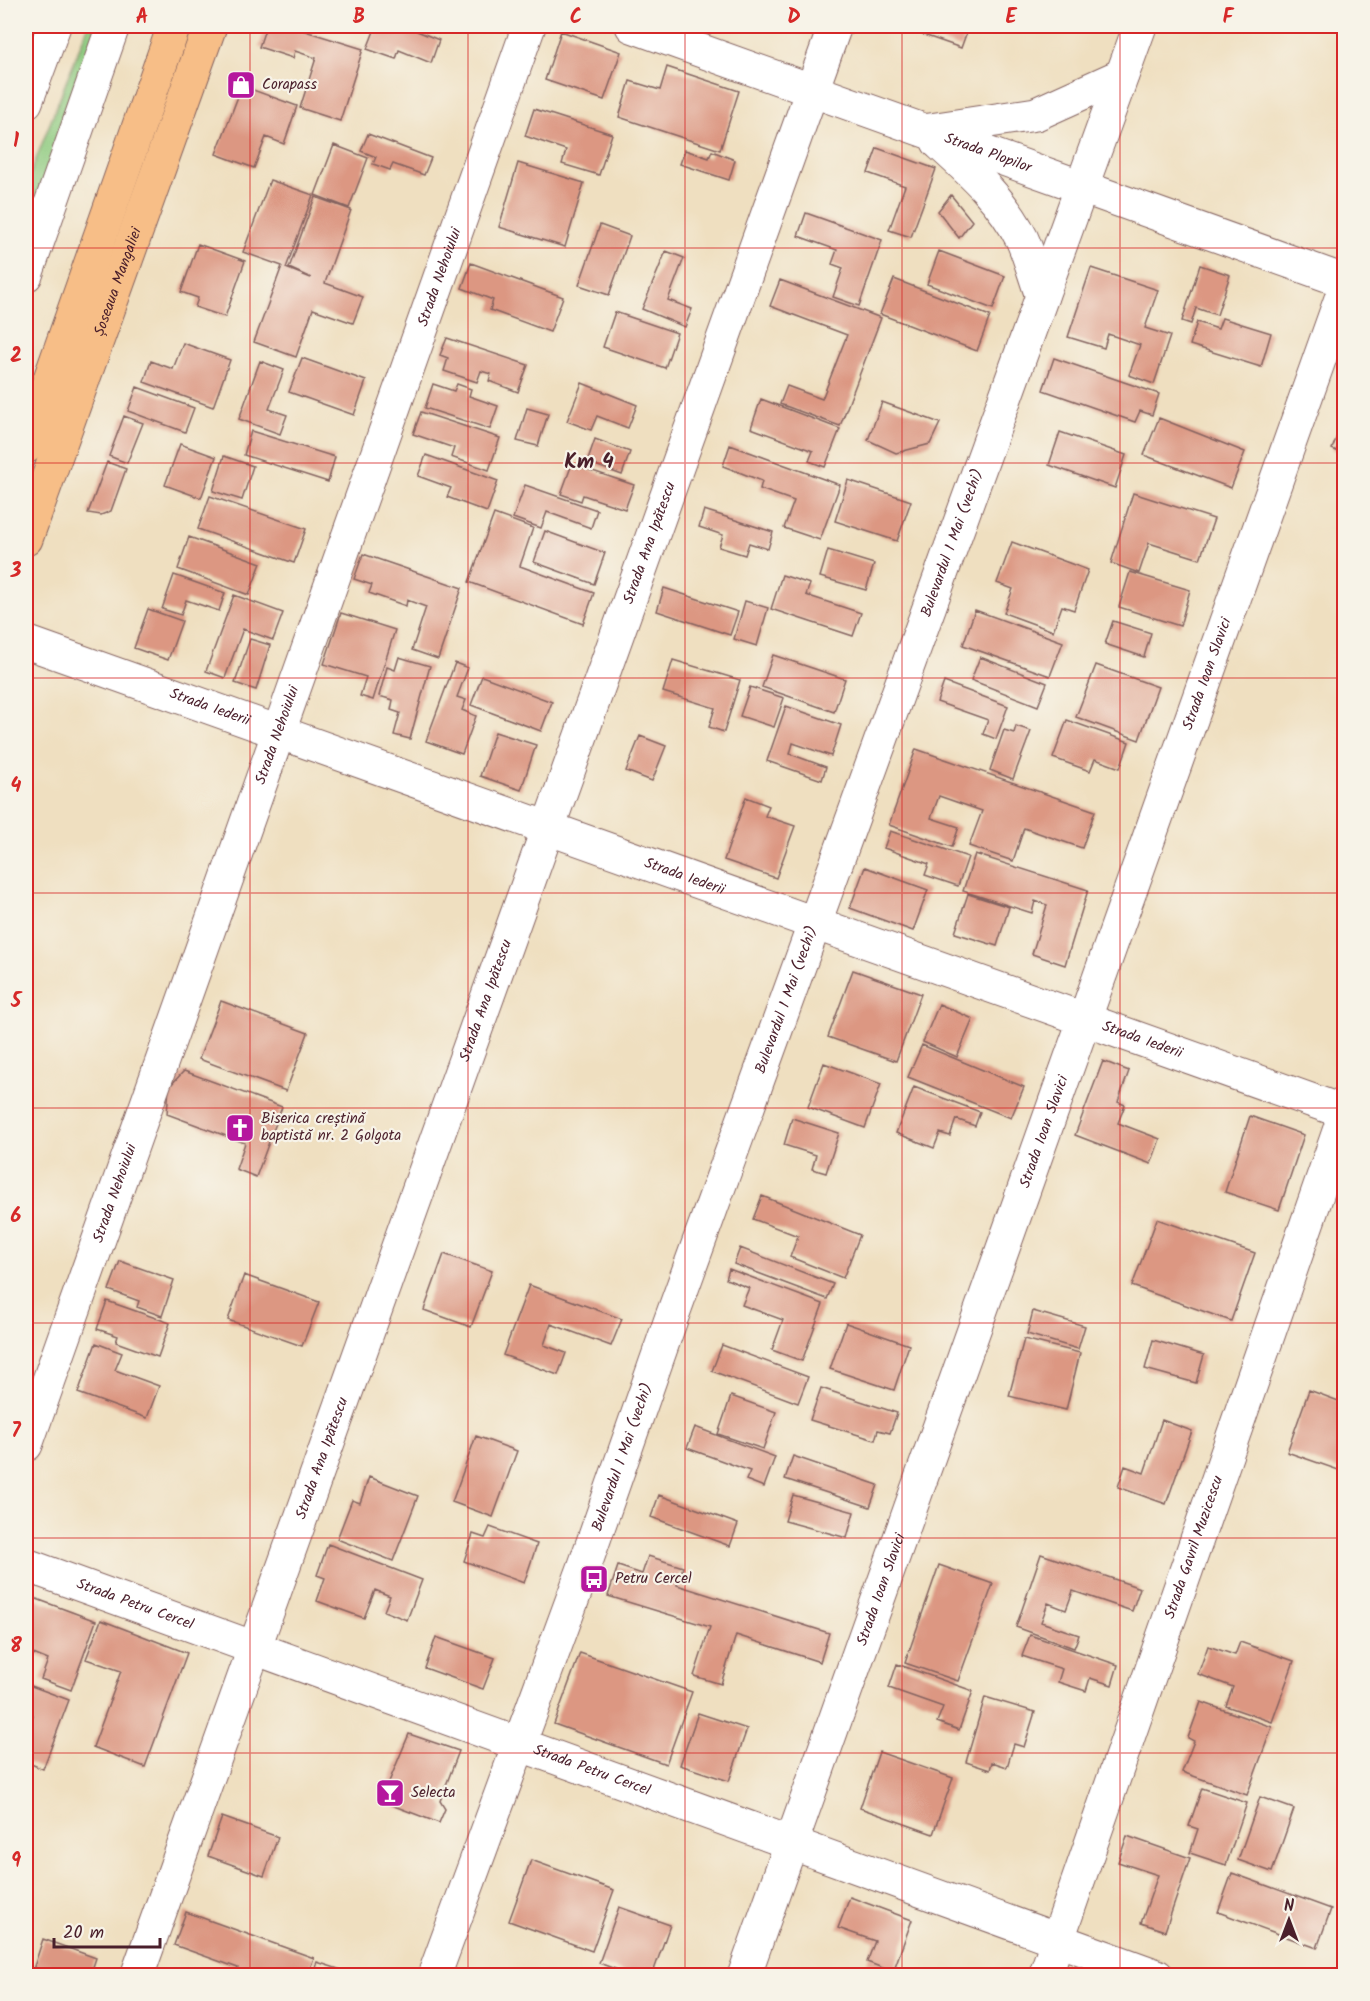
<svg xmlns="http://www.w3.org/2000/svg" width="1370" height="2001" font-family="Kalam,sans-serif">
  <rect width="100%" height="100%" fill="#f7f3e8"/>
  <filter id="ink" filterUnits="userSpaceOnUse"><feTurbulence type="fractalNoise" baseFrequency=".0167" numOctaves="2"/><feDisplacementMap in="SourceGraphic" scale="12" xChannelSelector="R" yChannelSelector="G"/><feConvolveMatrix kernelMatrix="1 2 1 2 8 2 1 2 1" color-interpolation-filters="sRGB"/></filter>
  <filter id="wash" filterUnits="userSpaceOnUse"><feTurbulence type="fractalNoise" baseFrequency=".008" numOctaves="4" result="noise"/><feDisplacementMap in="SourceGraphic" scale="24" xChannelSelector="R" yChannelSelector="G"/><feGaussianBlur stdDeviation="1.35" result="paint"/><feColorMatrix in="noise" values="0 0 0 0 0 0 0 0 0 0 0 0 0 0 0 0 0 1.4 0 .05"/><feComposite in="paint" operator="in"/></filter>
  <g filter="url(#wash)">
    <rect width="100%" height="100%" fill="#efdfc0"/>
    <path fill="#8dca7f" stroke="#6c7455" stroke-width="1.5" d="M88,26h20l-82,226v-67z"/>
    <g id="blocks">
      <path fill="#dc9782" d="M266,26h23l74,23 -23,72 -40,-13 16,-50 -21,-7 -2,7 -34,-11z
        M376,26h43l-2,5 22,9 -8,23 -32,-13 -3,9 -29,-10z
        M898,26h71l-8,22z
        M561,31l60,21 -17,48 -59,-20z
        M667,67l72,24 -19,59 -101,-33 11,-36 30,9z
        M242,86l55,20 -13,38 -18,-7 -12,31 -38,-14z
        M534,109l78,25 -13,41 -37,-11 4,-14 -41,-14z
        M368,134l63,24 -7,17 -31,-11 -3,6 -17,-6 3,-7 -15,-6z
        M334,145l34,13 -19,50 -34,-13z
        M877,148l59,21 -25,68 -22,-7 16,-44 -37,-13z
        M685,150l24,8 3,-7 23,9 -6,20 -49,-16z
        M518,163l66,20 -19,64 -66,-20z
        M270,180l43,15 -27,73 25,10 -22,-10 26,-71 36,13 -26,73 38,14 -10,26 -40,-14 -17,48 -42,-15 28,-76 -39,-14z
        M951,195l21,26 -13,17 -21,-27z
        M806,213l76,27 -23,66 -26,-9 10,-29 -11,-4 5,-14 -39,-14z
        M600,225l30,11 -21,59 -30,-10z
        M198,244l47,17 -20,56 -30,-10 3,-9 -17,-6z
        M666,251l18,7 -16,42 24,9 -7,18 -43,-18z
        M939,251l66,25 -12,33 -66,-25z
        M471,263l92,34 -13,35 -60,-22 3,-10 -31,-12z
        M1200,265l30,10 -13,40 -21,-7 -5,16 -9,-3z
        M1091,268l67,22 -13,38 25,8 -16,48 -25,-9 11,-30 -32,-11 -4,14 -36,-11z
        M894,279l96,37 -13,35 -97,-37z
        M780,280l101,38 -41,108 -60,-22 7,-18 35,13 25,-64 -77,-29z
        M615,312l62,21 -12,35 -62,-21z
        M1222,318l49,15 -10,34 -71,-22 7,-23 21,7z
        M447,338l81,27 -10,27 -29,-11 2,-7 -10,-3 -4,11 -33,-11 4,-13 -8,-3z
        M183,343l47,17 -17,47 -69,-25 7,-21 22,8z
        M302,358l64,23 -12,34 -65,-23z
        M1054,358l105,36 -7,21 -12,-4 -5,11 -92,-32z
        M260,361l24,9 -15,39 18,6 -7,19 -41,-15z
        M582,383l55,22 -9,23 -31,-12 -6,14 -24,-9z
        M433,384l21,7 3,-7 14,5 -2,7 29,10 -8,23 -65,-21z
        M137,387l57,21 -9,24 -57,-21z
        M761,399l79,30 -15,38 -16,-6 4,-10 -62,-23z
        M882,402l58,21 -10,21 -34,9 -28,-13z
        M527,408l21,6 -10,32 -21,-5z
        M421,412l79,26 -11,32 -38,-13 3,-9 -41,-14z
        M124,416l19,7 -16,40 -18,-7z
        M1159,418l86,34 -14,36 -87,-33z
        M1344,418v36l-12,-5z
        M251,431l84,26 -7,25 -84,-27z
        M1060,432l66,23 -11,33 -66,-23z
        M595,439l35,13 -8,23 -35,-13z
        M180,444l36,13 -15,41 -36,-13z
        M730,445l110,40 -20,55 -36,-12 10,-27 -34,-12 2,-8 -39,-15z
        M426,455l72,26 -11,31 -40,-15 4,-9 -33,-12z
        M224,456l29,10 -11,34 -29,-9z
        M107,462l19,7 -15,42 -10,4 -13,-2z
        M572,464l62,21 -9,24 -42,-14 -2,6 -20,-7z
        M848,480l63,21 -14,40 -62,-20z
        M525,485l72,25 -6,18 -44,-16 -6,16 -28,-10z
        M1133,493l81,26 -14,40 -51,-16 -10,30 -28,-10z
        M210,496l96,33 -12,34 -96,-34z
        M704,510l69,22 -5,17 -19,-6 -4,12 -26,-8 4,-12 -24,-8z
        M494,514l39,14 -13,38 74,27 -11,31 -114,-42z
        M545,531l60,22 -11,31 -60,-22z
        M189,537l72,26 -12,32 -71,-26z
        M1012,542l76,28 -14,40 -12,-4 -9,25 -49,-18 9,-24 -16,-6z
        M828,550l46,14 -8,26 -46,-13z
        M363,554l99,34 -24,71 -26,-9 14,-43 -19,-7 -1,6 -37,-13 3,-8 -18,-6z
        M1130,572l60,18 -10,36 -61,-19z
        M174,575l51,18 -6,18 -33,-11 -5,15 -19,-6z
        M782,575l28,9 -4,11 55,18 -8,23 -82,-27z
        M664,588l74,24 -8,23 -73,-24z
        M234,595l49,18 -10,27 -30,-11 -18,49 -19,-7z
        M745,601l23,7 -11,38 -23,-7z
        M148,609l34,12 -14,39 -34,-12z
        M975,610l88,32 -13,34 -87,-31z
        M341,613l54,17 -22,70 -13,-4 6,-19 -42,-13z
        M1113,621l38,12 -7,24 -39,-13z
        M250,639l20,6 -14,45 -21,-7z
        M773,655l72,24 -11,33 -72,-25z
        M399,657l31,9 -20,73 -16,-4 6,-22 -9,-3 2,-10 -14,-4 8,-29 8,3z
        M980,657l67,26 -9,23 -67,-26z
        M673,660l67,20 -16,52 -15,-5 6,-19 -52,-16z
        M455,663l13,5 -11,29 9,3 -4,10 14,6 -14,38 -36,-13z
        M1096,665l62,22 -19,53 -63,-23z
        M482,676l70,26 -11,29 -70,-26z
        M944,682l64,24 -12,33 -13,-5 5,-14 -51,-18z
        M750,687l34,11 -10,29 -34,-11z
        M786,706l55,19 -10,31 -38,-13 -3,11 36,13 -4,13 -55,-19z
        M1067,720l62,22 -9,26 -25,-9 -5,12 -37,-13z
        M1016,726l15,5 -18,48 -23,-9 14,-40 10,3z
        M495,732l41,13 -15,45 -41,-14z
        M640,736l26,10 -14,35 -26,-10z
        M916,749l179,62 -13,37 -58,-20 -11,33 -44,-15 13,-35 -43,-15 -8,22 28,9 -7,20 -63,-22z
        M746,797l23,9 -4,10 30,10 -19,52 -52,-18z
        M890,831l78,26 -10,29 -33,-11 4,-11 -45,-16z
        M975,854l113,36 -23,75 -33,-11 15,-49 -12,-4 -3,12 -69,-22z
        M865,867l63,23 -15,41 -63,-23z
        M968,894l41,13 -12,39 -42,-13z
        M853,970l68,24 -25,67 -68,-24z
        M221,1001l87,32 -22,58 -87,-32z
        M939,1004l34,15 -16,38 -34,-15z
        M922,1045l102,42 -13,31 -103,-41z
        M1103,1061l26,10 -11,31 7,3 -7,18 42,16 -9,25 -76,-29z
        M824,1063l57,21 -16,44 -57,-21z
        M184,1071l98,36 -26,70 -20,-8 9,-26 -78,-29 2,-27z
        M914,1087l66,25 -5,14 -19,-7 -6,17 -10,-3 -6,15 -38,-15z
        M1250,1116l54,19 -25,75 -54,-18z
        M792,1118l47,15 -13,40 -14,-4 4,-14 -32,-10z
        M762,1196l98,39 -17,43 -53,-21 8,-21 -45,-17z
        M1157,1219l98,34 -24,68 -99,-35z
        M740,1248l93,36 -6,15 -93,-35z
        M444,1254l48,17 -21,56 -47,-17z
        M120,1261l54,19 -12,36 -25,-9 2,-6 -30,-11z
        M729,1269l94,35 -21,57 -30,-11 11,-30 -41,-15 7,-17 -23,-9z
        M244,1275l75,27 -17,44 -74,-26z
        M529,1285l93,34 -11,27 -60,-22 -7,21 22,8 -8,22 -55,-20z
        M107,1301l63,22 -12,34 -42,-15 2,-6 -21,-7z
        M1033,1311l52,15 -7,23 -51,-15z
        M846,1323l63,22 -15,45 -64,-21z
        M1024,1339l56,14 -14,57 -57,-14z
        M1153,1340l51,15 -8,28 -51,-14z
        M96,1343l26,10 -7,17 44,16 -12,32 -69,-25z
        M722,1345l86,32 -10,26 -86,-32z
        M821,1388l76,25 -7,20 -12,-3 -3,10 -65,-20z
        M1309,1390l35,13v69l-57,-20z
        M731,1396l45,16 -13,37 -45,-15z
        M1162,1420l30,11 -26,73 -48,-17 7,-21 19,7z
        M695,1427l80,30 -11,30 -18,-7 4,-9 -63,-23z
        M476,1436l41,15 -24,66 -41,-15z
        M793,1456l85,29 -8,22 -85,-28z
        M369,1477l49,19 -25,65 -56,-22 15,-39 8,3z
        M659,1495l79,29 -8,22 -79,-29z
        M793,1495l61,17 -7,26 -62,-17z
        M490,1527l47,17 -13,39 -60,-22 9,-27 12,4z
        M328,1544l94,36 -15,40 -23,-9 6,-15 -15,-6 -11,28 -47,-17 8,-23 -8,-3z
        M1041,1554l99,34 -8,23 -59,-20 -7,19 -18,-7 -7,19 38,13 -5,13 -58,-21z
        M648,1556l35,11 -6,18 152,48 -9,29 -84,-27 -15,49 -27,-8 16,-49 -102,-31 10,-30 24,8z
        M939,1565l54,19 -35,97 -53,-18z
        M26,1595l70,26 -25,69 -30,-11 7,-19 -22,-9z
        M101,1620l86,33 -42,114 -52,-20 28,-76 -35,-12z
        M1030,1635l88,30 -6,20 -22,-7 -4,13 -28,-9 4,-13 -40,-13z
        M436,1637l59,21 -12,31 -58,-21z
        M1240,1642l54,19 -22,61 -46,-16 7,-19 -35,-13 10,-28 27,9z
        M580,1653l112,39 -26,72 -112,-40z
        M897,1664l76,27 -14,39 -22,-8 6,-15 -54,-19z
        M26,1684l43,16 -26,69 -17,-7v-26l7,-21 -7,-3z
        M985,1697l50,15 -11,35 -10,-3 -7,23 -15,-5 -2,8 -24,-8z
        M1201,1702l71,25 -25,68 -65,-23 12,-31 -6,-3z
        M698,1713l49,16 -18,52 -49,-16z
        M409,1734l50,17 -19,50 5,8 -6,14 -58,-22z
        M879,1752l74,26 -20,56 -73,-26z
        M1202,1788l45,15 -21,62 -36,-12 8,-24 -9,-3z
        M1260,1797l34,12 -22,63 -34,-12z
        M222,1817l56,20 -14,39 -56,-20z
        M1127,1836l63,22 -25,73 -24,-8 17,-48 -40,-13z
        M531,1860l83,30 -22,61 -83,-30z
        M1232,1873l99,36 -14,39 -99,-36z
        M850,1897l62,23 -19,52 -26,-10 8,-21 -37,-13z
        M619,1907l51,18 -18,51h-18l-35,-13z
        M186,1912l128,46 -7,18h-72l3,-8 -64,-23z
        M43,1939l53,19 -6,18h-59z
        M317,1962l40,13v1h-45z"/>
    </g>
  </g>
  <g filter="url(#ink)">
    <use href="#blocks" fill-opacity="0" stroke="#84625f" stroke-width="1.5"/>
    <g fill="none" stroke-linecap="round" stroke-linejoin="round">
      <g stroke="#84625f" stroke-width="35">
        <g id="minor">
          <path d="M1082,187l262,94"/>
          <path id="s1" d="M26,642l1318,470"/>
          <path id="s2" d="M26,1445l503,-1419"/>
          <path id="s3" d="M26,1565l1131,411"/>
          <path id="s4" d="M137,1976l698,-1950"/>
          <path id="s5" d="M434,1976l150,-408 86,-246 470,-1296"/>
          <path id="s6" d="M744,1976l600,-1686"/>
          <path id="s7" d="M1045,1976l299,-859"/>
        </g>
      </g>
      <g stroke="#84625f" stroke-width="35">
        <g id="tertiary">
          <path id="s8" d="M632,26l450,161"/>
          <path d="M26,102l28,-76"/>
          <path d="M930,130l106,-16 86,-39"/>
          <path d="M938,142c32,29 64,57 84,97 8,18 13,38 20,57"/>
          <path d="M26,275l87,-249"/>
        </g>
      </g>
      <g stroke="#84625f" stroke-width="35">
        <g id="primary">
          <path d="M26,447l148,-421"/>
          <path id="s9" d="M26,539l184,-513"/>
        </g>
      </g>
      <use href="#minor" stroke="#fff" stroke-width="33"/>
      <use href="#tertiary" stroke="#fff" stroke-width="33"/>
      <use href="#primary" stroke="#f7be87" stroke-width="33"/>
    </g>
  </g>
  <path fill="none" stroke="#d62828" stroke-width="1.5" stroke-opacity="0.55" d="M250,26v1950M468,26v1950M685,26v1950M902,26v1950M1120,26v1950M26,248h1318M26,463h1318M26,678h1318M26,893h1318M26,1108h1318M26,1323h1318M26,1538h1318M26,1753h1318"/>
  <defs>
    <g id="shop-square" transform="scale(1.5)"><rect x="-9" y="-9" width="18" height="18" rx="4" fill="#b5179e" stroke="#f7f3e8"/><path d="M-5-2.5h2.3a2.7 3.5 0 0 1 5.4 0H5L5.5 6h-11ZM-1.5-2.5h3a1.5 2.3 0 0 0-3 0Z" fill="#fff"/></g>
    <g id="church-square" transform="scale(1.5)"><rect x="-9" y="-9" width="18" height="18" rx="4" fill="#b5179e" stroke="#f7f3e8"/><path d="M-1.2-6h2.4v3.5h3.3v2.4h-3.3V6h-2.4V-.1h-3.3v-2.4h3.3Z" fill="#fff"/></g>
    <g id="bus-square" transform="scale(1.5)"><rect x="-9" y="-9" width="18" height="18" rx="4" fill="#b5179e" stroke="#f7f3e8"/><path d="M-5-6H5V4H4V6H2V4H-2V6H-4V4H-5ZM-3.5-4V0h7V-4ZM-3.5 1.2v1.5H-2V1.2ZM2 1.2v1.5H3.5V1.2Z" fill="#fff"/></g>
    <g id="bar-square" transform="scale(1.5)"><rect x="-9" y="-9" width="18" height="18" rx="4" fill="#b5179e" stroke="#f7f3e8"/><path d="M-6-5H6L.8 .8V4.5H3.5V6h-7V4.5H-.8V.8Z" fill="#fff"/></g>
  </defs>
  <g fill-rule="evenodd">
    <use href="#shop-square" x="241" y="85"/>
    <use href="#church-square" x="240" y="1128"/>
    <use href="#bus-square" x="594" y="1579"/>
    <use href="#bar-square" x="390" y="1793"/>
  </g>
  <g text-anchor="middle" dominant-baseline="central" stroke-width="4.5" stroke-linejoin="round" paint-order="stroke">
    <g font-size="15" fill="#4a1f2b" stroke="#f7f3e8" text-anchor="start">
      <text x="262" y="85">Corapass</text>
      <text x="261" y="1119">Biserica creștină<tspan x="261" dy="17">baptistă nr. 2 Golgota</tspan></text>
      <text x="615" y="1579">Petru Cercel</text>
      <text x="411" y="1793">Selecta</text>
    </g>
    <g font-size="15" fill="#4a1f2b" stroke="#f7f3e8">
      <text stroke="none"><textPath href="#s8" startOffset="378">Strada Plopilor</textPath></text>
      <text stroke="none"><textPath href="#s2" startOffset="1239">Strada Nehoiului</textPath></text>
      <text stroke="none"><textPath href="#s9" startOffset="273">Șoseaua Mangaliei</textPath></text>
      <text stroke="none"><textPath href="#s4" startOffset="1522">Strada Ana Ipătescu</textPath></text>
      <text stroke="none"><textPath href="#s5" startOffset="1524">Bulevardul 1 Mai (vechi)</textPath></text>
      <text stroke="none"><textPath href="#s6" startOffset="1382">Strada Ioan Slavici</textPath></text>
      <text stroke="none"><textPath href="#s1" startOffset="195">Strada Iederii</textPath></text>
      <text stroke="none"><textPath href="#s2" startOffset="753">Strada Nehoiului</textPath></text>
      <text stroke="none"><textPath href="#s1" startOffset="699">Strada Iederii</textPath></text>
      <text stroke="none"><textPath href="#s4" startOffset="1036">Strada Ana Ipătescu</textPath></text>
      <text stroke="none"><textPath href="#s5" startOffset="1038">Bulevardul 1 Mai (vechi)</textPath></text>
      <text stroke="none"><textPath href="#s1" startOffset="1185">Strada Iederii</textPath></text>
      <text stroke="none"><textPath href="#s6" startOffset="896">Strada Ioan Slavici</textPath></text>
      <text stroke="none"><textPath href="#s2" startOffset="267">Strada Nehoiului</textPath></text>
      <text stroke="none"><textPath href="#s4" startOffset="550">Strada Ana Ipătescu</textPath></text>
      <text stroke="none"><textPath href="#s5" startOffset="552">Bulevardul 1 Mai (vechi)</textPath></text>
      <text stroke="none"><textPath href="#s7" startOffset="454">Strada Gavril Muzicescu</textPath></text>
      <text stroke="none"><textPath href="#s6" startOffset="410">Strada Ioan Slavici</textPath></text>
      <text stroke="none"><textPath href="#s3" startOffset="116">Strada Petru Cercel</textPath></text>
      <text stroke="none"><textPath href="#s3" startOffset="602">Strada Petru Cercel</textPath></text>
    </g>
    <g font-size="21" font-weight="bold" fill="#4a1f2b" stroke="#f7f3e8">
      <text x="589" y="462">Km 4</text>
    </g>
  </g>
  <rect width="1370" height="2001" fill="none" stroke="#f7f3e8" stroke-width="66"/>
  <g transform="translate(1289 1920)" stroke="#f7f3e8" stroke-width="4.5" paint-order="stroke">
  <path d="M0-4.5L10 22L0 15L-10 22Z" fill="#4a1f2b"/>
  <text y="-9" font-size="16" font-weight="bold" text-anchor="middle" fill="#4a1f2b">N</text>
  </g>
  <path d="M54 1938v9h106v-9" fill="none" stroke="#4a1f2b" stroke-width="3"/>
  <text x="63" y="1938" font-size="18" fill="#4a1f2b" stroke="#f7f3e8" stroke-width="4.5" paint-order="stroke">20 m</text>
  <rect x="33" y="33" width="1304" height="1935" fill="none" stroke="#d62828" stroke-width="2"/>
  <g font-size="20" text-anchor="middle" font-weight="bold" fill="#d62828">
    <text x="142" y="23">A</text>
    <text x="359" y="23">B</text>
    <text x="576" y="23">C</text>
    <text x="794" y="23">D</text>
    <text x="1011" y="23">E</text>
    <text x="1228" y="23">F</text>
    <text x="16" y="147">1</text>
    <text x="16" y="362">2</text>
    <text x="16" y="577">3</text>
    <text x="16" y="792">4</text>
    <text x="16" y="1007">5</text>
    <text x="16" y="1222">6</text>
    <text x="16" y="1437">7</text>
    <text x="16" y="1652">8</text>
    <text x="16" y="1867">9</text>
  </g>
</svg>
